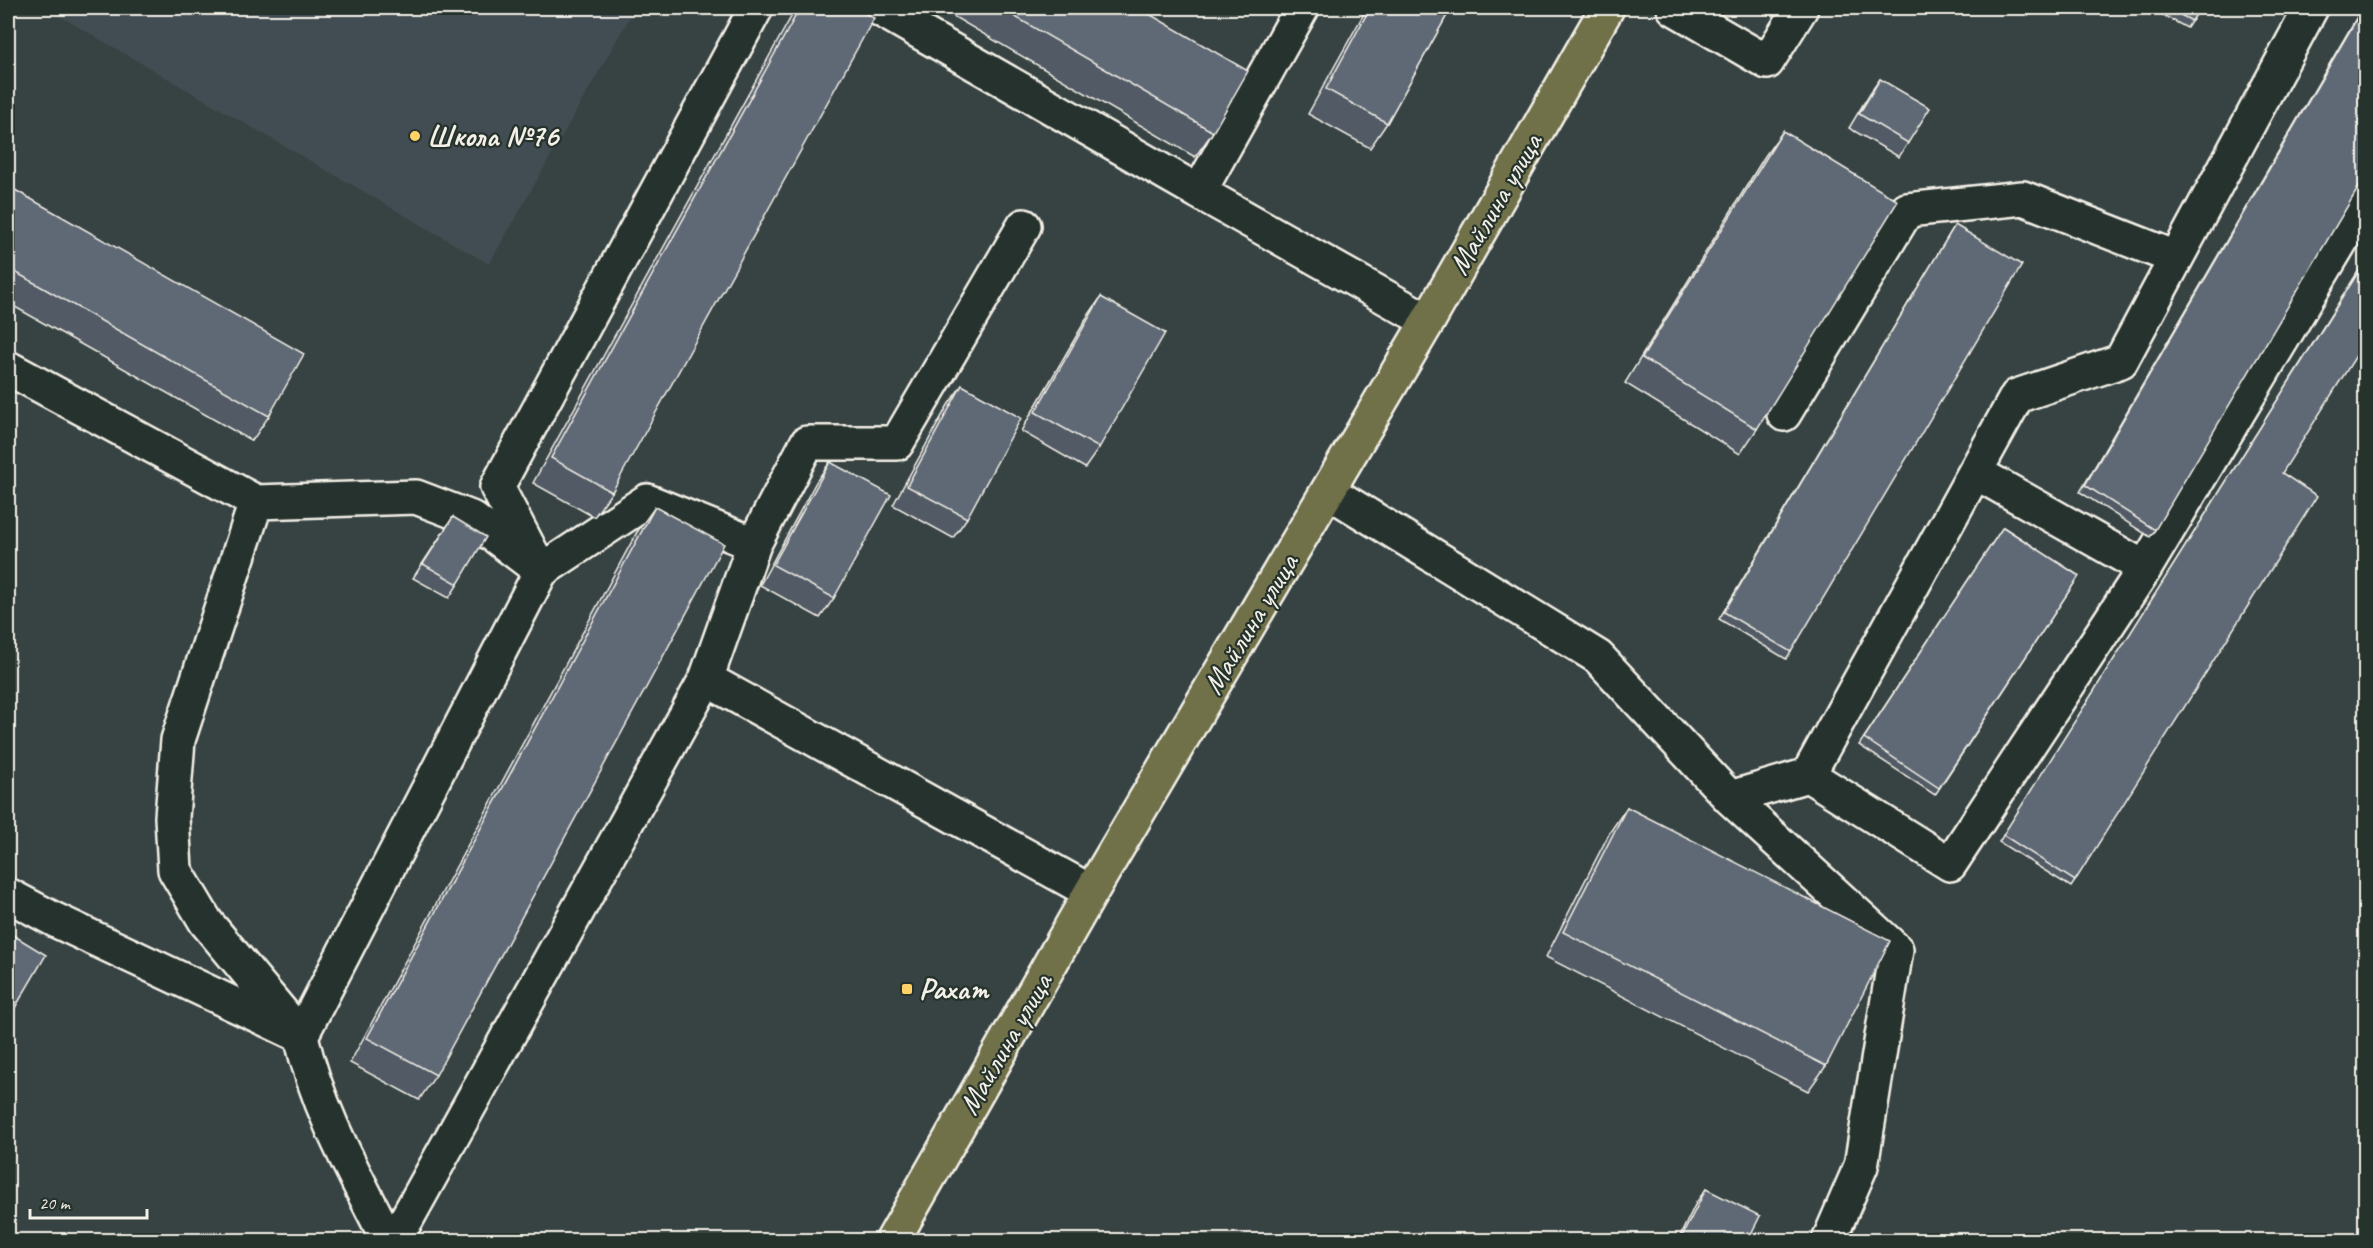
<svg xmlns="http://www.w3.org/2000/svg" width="2373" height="1248" font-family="Caveat,sans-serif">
  <rect width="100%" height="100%" fill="#374343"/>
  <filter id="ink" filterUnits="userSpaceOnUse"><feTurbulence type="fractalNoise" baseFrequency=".0167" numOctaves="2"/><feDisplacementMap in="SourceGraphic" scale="12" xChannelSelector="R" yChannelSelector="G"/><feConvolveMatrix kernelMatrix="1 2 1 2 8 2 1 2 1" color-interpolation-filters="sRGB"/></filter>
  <g filter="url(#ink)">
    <path fill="#434e52" d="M46,8h589l-146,256z"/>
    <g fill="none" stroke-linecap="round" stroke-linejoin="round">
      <g stroke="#f4f1e8" stroke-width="38">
        <path id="minor" d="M878,8l321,184
          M1302,8l-103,184 229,129
          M1674,8l93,54 34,-54
          M8,368l248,134 160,-5 55,21 70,53 106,-70 107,43
          M1784,414l123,-204 116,-12 153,60
          M1975,472l170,96
          M1328,491l270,166 132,141 166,152 -35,216 -32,74
          M256,502l-78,238 -6,77 3,53 31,52 95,114
          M706,679l48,-135 53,-101h90l127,-217
          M1808,775l142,89 195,-296 221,-369
          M1730,798l78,-23 209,-379 104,-35 190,-353
          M8,895l47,25 238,112
          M388,1240c-34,-67 -70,-130 -87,-204l240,-465 -44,-84 259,-479
          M395,1240l311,-561 385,213"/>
      </g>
      <g stroke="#f4f1e8" stroke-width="38">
        <path id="major" d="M893,1240l198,-348 337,-571 179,-313"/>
      </g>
      <use href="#minor" stroke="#26332d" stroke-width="33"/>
      <use href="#major" stroke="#6f704a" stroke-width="33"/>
    </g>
    <path fill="#515a65" stroke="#f4f1e8" stroke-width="1.5" d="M796,8h59l-243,484 -18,25 -61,-34z
      M939,8h200l74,124 -18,25z
      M1367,8h84l-64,115 -17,25 -62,-34z
      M2150,8h50l-13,20z
      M2362,8h4l-211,522 -5,7 -70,-45z
      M1880,79l28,64 -9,14 -50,-29 21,-35z
      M1783,131l-26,298 -17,25 -115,-71 140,-227z
      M8,186l261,230 -17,25 -244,-138z
      M1955,225l-164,427 -5,7 -67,-40z
      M2366,259l-84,214 -207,408 -4,6 -72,-45z
      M1101,297l-2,151 -14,20 -64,-37 67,-115z
      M962,385l5,133 -14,20 -60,-33 55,-100z
      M830,462l4,136 -14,20 -60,-33 56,-103z
      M655,507l-219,568 -17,25 -69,-37 287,-531z
      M453,517l5,67 -9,14 -36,-20z
      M2003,527l76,49 -144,219 -76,-50z
      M1627,807l199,259 -18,25 -262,-134 64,-125z
      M1706,1189l42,51h-70l18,-37z"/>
    <path fill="#5e6976" stroke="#f4f1e8" stroke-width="1.5" d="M800,8h55l19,10 -262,474 -61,-34z
      M1000,8h139l109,63 -35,61z
      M1370,8h81l-64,115 -61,-34z
      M2167,8h33l-8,13z
      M2363,8h3v167l-211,355 -70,-45z
      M1880,79l50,29 -22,35 -49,-29z
      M1783,131l115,70 -141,228 -115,-71z
      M8,186l296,168 -35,62 -261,-148z
      M1955,225l67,40 -231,387 -67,-40z
      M2366,260v80l-84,133 35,23 -242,385 -72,-46z
      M1101,297l64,36 -66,115 -64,-36z
      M962,385l59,33 -54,100 -60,-32z
      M830,462l61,33 -57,103 -61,-33z
      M655,507l69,37 -288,531 -69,-37z
      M453,517l33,20 -28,47 -35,-20z
      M2003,527l76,49 -140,212 -75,-50z
      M1627,807l263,134 -64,125 -263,-134z
      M8,932l38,23 -37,63 -1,-1z
      M1706,1189l54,27 -12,24h-68z"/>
  </g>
  <g fill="#ffd166" stroke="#26332d" stroke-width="2">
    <circle cx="415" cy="136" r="6"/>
    <rect x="901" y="983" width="12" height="12" rx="3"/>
  </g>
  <g text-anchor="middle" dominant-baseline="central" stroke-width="4.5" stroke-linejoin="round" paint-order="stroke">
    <g font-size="30" font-weight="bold" fill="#f4f1e8" stroke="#26332d" text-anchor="start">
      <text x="427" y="136">Школа №76</text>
      <text x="919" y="989">Рахат</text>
    </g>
    <g font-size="30" fill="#f4f1e8" stroke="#26332d">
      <text transform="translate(1495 204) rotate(-60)">Майлина улица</text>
      <text transform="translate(1250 624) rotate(-59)">Майлина улица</text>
      <text transform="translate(1005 1044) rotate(-60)">Майлина улица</text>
    </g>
  </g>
  <rect width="2373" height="1248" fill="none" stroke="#26332d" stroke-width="30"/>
  <rect x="15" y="15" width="2343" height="1218" fill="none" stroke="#f4f1e8" stroke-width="2" filter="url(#ink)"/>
  <path d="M30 1209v9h117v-9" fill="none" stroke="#f4f1e8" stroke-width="3"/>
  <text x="39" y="1209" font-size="18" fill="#f4f1e8" stroke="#26332d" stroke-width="4.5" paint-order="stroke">20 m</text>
</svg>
